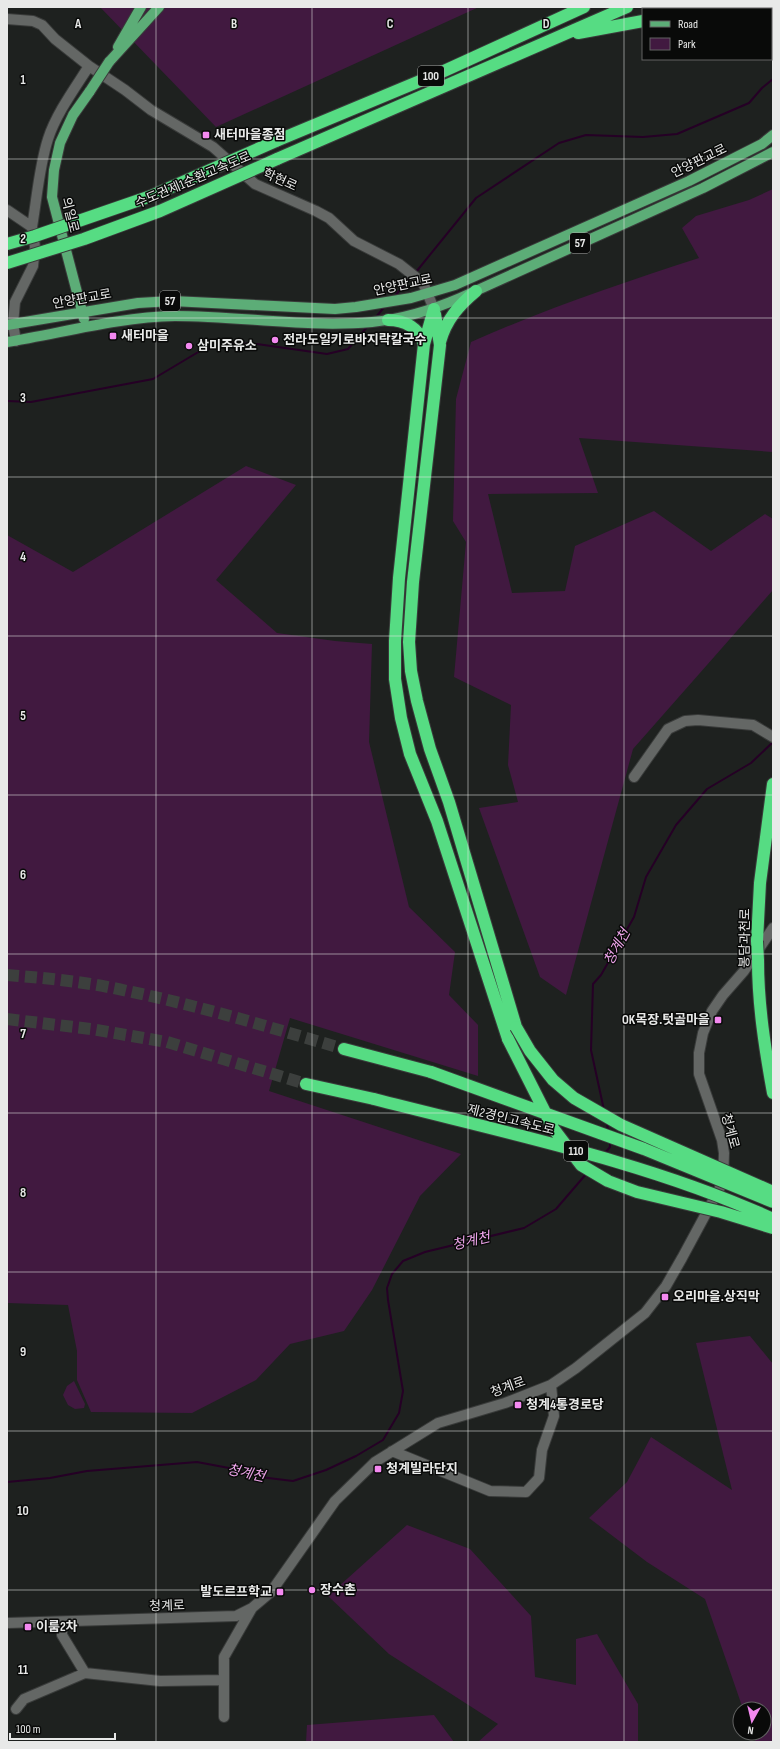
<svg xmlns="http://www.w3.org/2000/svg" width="780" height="1749" font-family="'Sofia Sans Condensed','Noto Sans KR',sans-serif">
  <rect width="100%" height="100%" fill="#1e211f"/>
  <path fill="#411940" d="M100,7h379l-263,120z
    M773,189v263l-194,-14 19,55 -110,1 24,99 53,-2 10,-45 79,-35 57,40 54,-37 8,5v71l-140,159 -67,246 -26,-18 -61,-169 39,-6 -10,-37 3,-60 -57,-28 12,-135 -13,-21 3,-122 15,-57c74,-33 151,-59 228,-84l-17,-30 14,-12 53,-16z
    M246,466l50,19 -80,95 61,53 58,8 37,3 -3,98 40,165 46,45 -6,43 29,30v51l-188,-58 -21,73 192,63 -41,42 -48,94 -28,41 -54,13 -34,36 -64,33 -101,-1 -14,-32v-29l-9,-46 -61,-2v-768l66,37z
    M750,1336l23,28v378h-17l-4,-9h12v-24h-21l-38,-110 -58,-37 -58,-44 38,-36 24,-45 81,53 -36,-147z
    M74,1381l11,23 -1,4 -9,1 -7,-4 -5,-10 4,-9z
    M407,1525l63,24 61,67 4,61 41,8v-46l21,-5 41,70v38h-160l20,-18 -109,-70 -61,-58z
    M434,1715l20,27h-148l1,-17z"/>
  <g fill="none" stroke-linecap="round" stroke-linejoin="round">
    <path stroke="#250025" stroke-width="2" d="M416,272l60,-74 83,-55 27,-8 57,2 34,-3 72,-31 13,-15 11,-9
      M393,298l18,-21
      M376,317l10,-12
      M7,401l24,1 122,-23 47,-28 28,-8 29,1 70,10 21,-5 20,-23
      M604,1110l-13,-60 2,-66 8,-9 33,-58 12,-40 30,-52 31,-36 44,-26 22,-21
      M607,1122l1,10
      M605,1153l5,-6v-5
      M7,1482l43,-4 37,-7 110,-9 32,6 31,9 33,4 33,-11 30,-14 27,-16 16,-27 4,-22 -15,-91 -1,-12 5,-14 11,-13 22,-9 99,-24 32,-19 31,-36"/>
    <path stroke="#3c3f3d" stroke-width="12" stroke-dasharray="12 6" stroke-linecap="butt" d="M7,975c40,3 81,7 120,16 74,15 145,37 217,58
      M7,1019l84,10 76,13 139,42"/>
    <g stroke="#393b3a" stroke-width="12">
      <path id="minor" d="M7,19l26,2 9,4 13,14 34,27 36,24 26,20 62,37 42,37 61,27 13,7 25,23 45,23 24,19 11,26
        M7,210l25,17 3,20 -2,19 -18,36 -2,22 3,17
        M32,227c5,-29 7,-60 16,-88 8,-25 27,-51 41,-73
        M634,777l34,-48 17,-8 13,-1 55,5 20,12
        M392,1451l98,40 36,1 13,-14 3,-28 12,-34 -3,-31
        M62,1622v13l23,38
        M7,1623l229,-7 16,-8 19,-16 64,-91 40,-39 63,-39 67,-20 46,-18 25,-17 69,-55 21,-27 16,-28 41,-76 1,-29 -2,-13 -23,-66v-21l4,-20 9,-22 11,-16 21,-24 29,-43
        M16,1709l8,-10 61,-26 75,8 64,-1
        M224,1717v-60l28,-49"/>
    </g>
    <g stroke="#393b3a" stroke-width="12">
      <path id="major" d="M118,47l23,-40
        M109,62l50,-55
        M84,319l-32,-122 2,-27 6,-27 13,-28 17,-24
        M7,325l131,-22 34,-2 163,8 21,-2 55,-9 44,-13 234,-104 73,-37 11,-9
        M7,342c55,-9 112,-25 168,-26 66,0 132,12 197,6 31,-3 60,-12 88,-24l243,-110 70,-36"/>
    </g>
    <g stroke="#393b3a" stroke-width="14">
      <path id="highway" d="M771,27l2,1
        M578,33l65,-12
        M276,141l168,-70 140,-64
        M277,159l350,-152
        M434,309l-10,35 -25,234 -4,63v38l6,39 9,36 27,67 71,218
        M435,314l5,31 -27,237 -4,60 2,29 6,30 13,48 19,53 67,225
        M388,320c17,0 31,8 36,24
        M440,342c6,-22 19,-37 36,-51
        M757,941l3,-58 13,-99
        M758,960c0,45 7,89 15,133
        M344,1049l87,23
        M306,1084l68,15"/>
    </g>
    <use href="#minor" stroke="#646765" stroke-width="10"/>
    <use href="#major" stroke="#5cad77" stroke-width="10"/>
    <use href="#highway" stroke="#56dc83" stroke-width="12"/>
    <g stroke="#393b3a" stroke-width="12" stroke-linecap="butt">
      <path id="major-bridge" d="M90,91l19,-29"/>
    </g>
    <g stroke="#393b3a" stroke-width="14" stroke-linecap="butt">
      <path id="highway-bridge" d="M7,244l28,-8 116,-40 125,-55
        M7,263l77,-24 76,-28 117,-52
        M757,941l1,19
        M516,1027l14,24 23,29 21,18 47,27 152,67
        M508,1039l45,89 28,37 27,16 29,11 84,20 52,16
        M431,1072l213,77 129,53
        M374,1099c132,34 275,63 399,120"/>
    </g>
    <use href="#major-bridge" stroke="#5cad77" stroke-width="10"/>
    <use href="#highway-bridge" stroke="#56dc83" stroke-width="12"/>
  </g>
  <path fill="none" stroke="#e8e9e8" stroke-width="1" stroke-opacity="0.55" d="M156,7v1735M312,7v1735M468,7v1735M624,7v1735M7,159h766M7,318h766M7,477h766M7,636h766M7,795h766M7,954h766M7,1113h766M7,1272h766M7,1431h766M7,1590h766"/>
  <g fill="#f489f0" stroke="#090a09" stroke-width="1.5">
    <rect x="202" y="131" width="8" height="8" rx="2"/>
    <rect x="109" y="332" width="8" height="8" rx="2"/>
    <circle cx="275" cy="340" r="4"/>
    <circle cx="189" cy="346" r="4"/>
    <rect x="714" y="1016" width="8" height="8" rx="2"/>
    <rect x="661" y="1293" width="8" height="8" rx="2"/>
    <rect x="514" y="1401" width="8" height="8" rx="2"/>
    <rect x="374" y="1465" width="8" height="8" rx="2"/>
    <circle cx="312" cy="1590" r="4"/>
    <rect x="276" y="1588" width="8" height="8" rx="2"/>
    <rect x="24" y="1623" width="8" height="8" rx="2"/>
  </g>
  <g text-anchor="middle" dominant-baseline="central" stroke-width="3" stroke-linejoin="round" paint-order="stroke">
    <g fill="#090a09" stroke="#a5a6a5" stroke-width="1">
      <rect x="418" y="66" width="26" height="20" rx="3"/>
      <rect x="570" y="233" width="20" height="20" rx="3"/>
      <rect x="160" y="291" width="20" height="20" rx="3"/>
      <rect x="564" y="1141" width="24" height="20" rx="3"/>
    </g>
    <g font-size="12" font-weight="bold" fill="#e8e9e8">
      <text x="431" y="76">100</text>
      <text x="580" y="243">57</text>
      <text x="170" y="301">57</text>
      <text x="576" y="1151">110</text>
    </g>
    <g font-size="13" font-weight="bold" fill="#e8e9e8" stroke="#090a09" text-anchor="start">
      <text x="214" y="135">새터마을종점</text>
      <text x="121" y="336">새터마을</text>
      <text x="283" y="340">전라도일키로바지락칼국수</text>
      <text x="197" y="346">삼미주유소</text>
      <text x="710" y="1020" text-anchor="end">OK목장.텃골마을</text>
      <text x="673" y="1297">오리마을.상직막</text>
      <text x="526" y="1405">청계4통경로당</text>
      <text x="386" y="1469">청계빌라단지</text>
      <text x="320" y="1590">장수촌</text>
      <text x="272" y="1592" text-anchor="end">발도르프학교</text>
      <text x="36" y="1627">이룸2차</text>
    </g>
    <g font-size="13" fill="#e8e9e8" stroke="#090a09">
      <text transform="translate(699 161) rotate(-26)">안양판교로</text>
      <text transform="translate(193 180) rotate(-23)">수도권제1순환고속도로</text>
      <text transform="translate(280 180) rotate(24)">학현로</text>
      <text transform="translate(70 215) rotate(76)">의일로</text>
      <text transform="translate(403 285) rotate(-12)">안양판교로</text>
      <text transform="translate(82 299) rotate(-10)">안양판교로</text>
      <text transform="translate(745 938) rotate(-89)">봉담과천로</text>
      <text transform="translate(511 1120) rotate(14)">제2경인고속도로</text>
      <text transform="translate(730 1131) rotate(75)">청계로</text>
      <text transform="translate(508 1387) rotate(-20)">청계로</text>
      <text transform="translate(167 1606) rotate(-2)">청계로</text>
    </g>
    <g font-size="14" font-style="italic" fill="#eba3e8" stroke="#090a09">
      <text transform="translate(617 947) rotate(-61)">청계천</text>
      <text transform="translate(471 1241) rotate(-13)">청계천</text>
      <text transform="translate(246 1473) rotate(12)">청계천</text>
    </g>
  </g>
  <g font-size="13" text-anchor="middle" font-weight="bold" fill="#e8e9e8" stroke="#090a09" stroke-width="3" stroke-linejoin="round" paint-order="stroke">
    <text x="78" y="28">A</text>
    <text x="234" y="28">B</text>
    <text x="390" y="28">C</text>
    <text x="546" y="28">D</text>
    <text x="23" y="84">1</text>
    <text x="23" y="243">2</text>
    <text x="23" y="402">3</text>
    <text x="23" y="561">4</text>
    <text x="23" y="720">5</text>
    <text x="23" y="879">6</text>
    <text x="23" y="1038">7</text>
    <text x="23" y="1197">8</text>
    <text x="23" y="1356">9</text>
    <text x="23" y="1515">10</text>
    <text x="23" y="1674">11</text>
  </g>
  <rect width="780" height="1749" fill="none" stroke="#e8e9e8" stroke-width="16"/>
  <rect x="642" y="8" width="130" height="52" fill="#090a09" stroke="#626362"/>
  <rect x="650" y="21" width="20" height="6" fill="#5cad77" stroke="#626362"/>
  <text x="678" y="28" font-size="12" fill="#e8e9e8">Road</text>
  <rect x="650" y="38" width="20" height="12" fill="#411940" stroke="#626362"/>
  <text x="678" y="48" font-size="12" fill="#e8e9e8">Park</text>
  <g transform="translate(752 1721) rotate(188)"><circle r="19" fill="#090a09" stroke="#626362"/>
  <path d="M0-3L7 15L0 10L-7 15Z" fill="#f489f0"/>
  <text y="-6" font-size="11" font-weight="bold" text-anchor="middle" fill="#e8e9e8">N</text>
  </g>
  <path d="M10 1733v6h105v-6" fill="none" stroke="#e8e9e8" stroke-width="2"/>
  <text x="16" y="1733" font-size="12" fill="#e8e9e8" stroke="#090a09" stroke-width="3" paint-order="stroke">100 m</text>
</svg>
